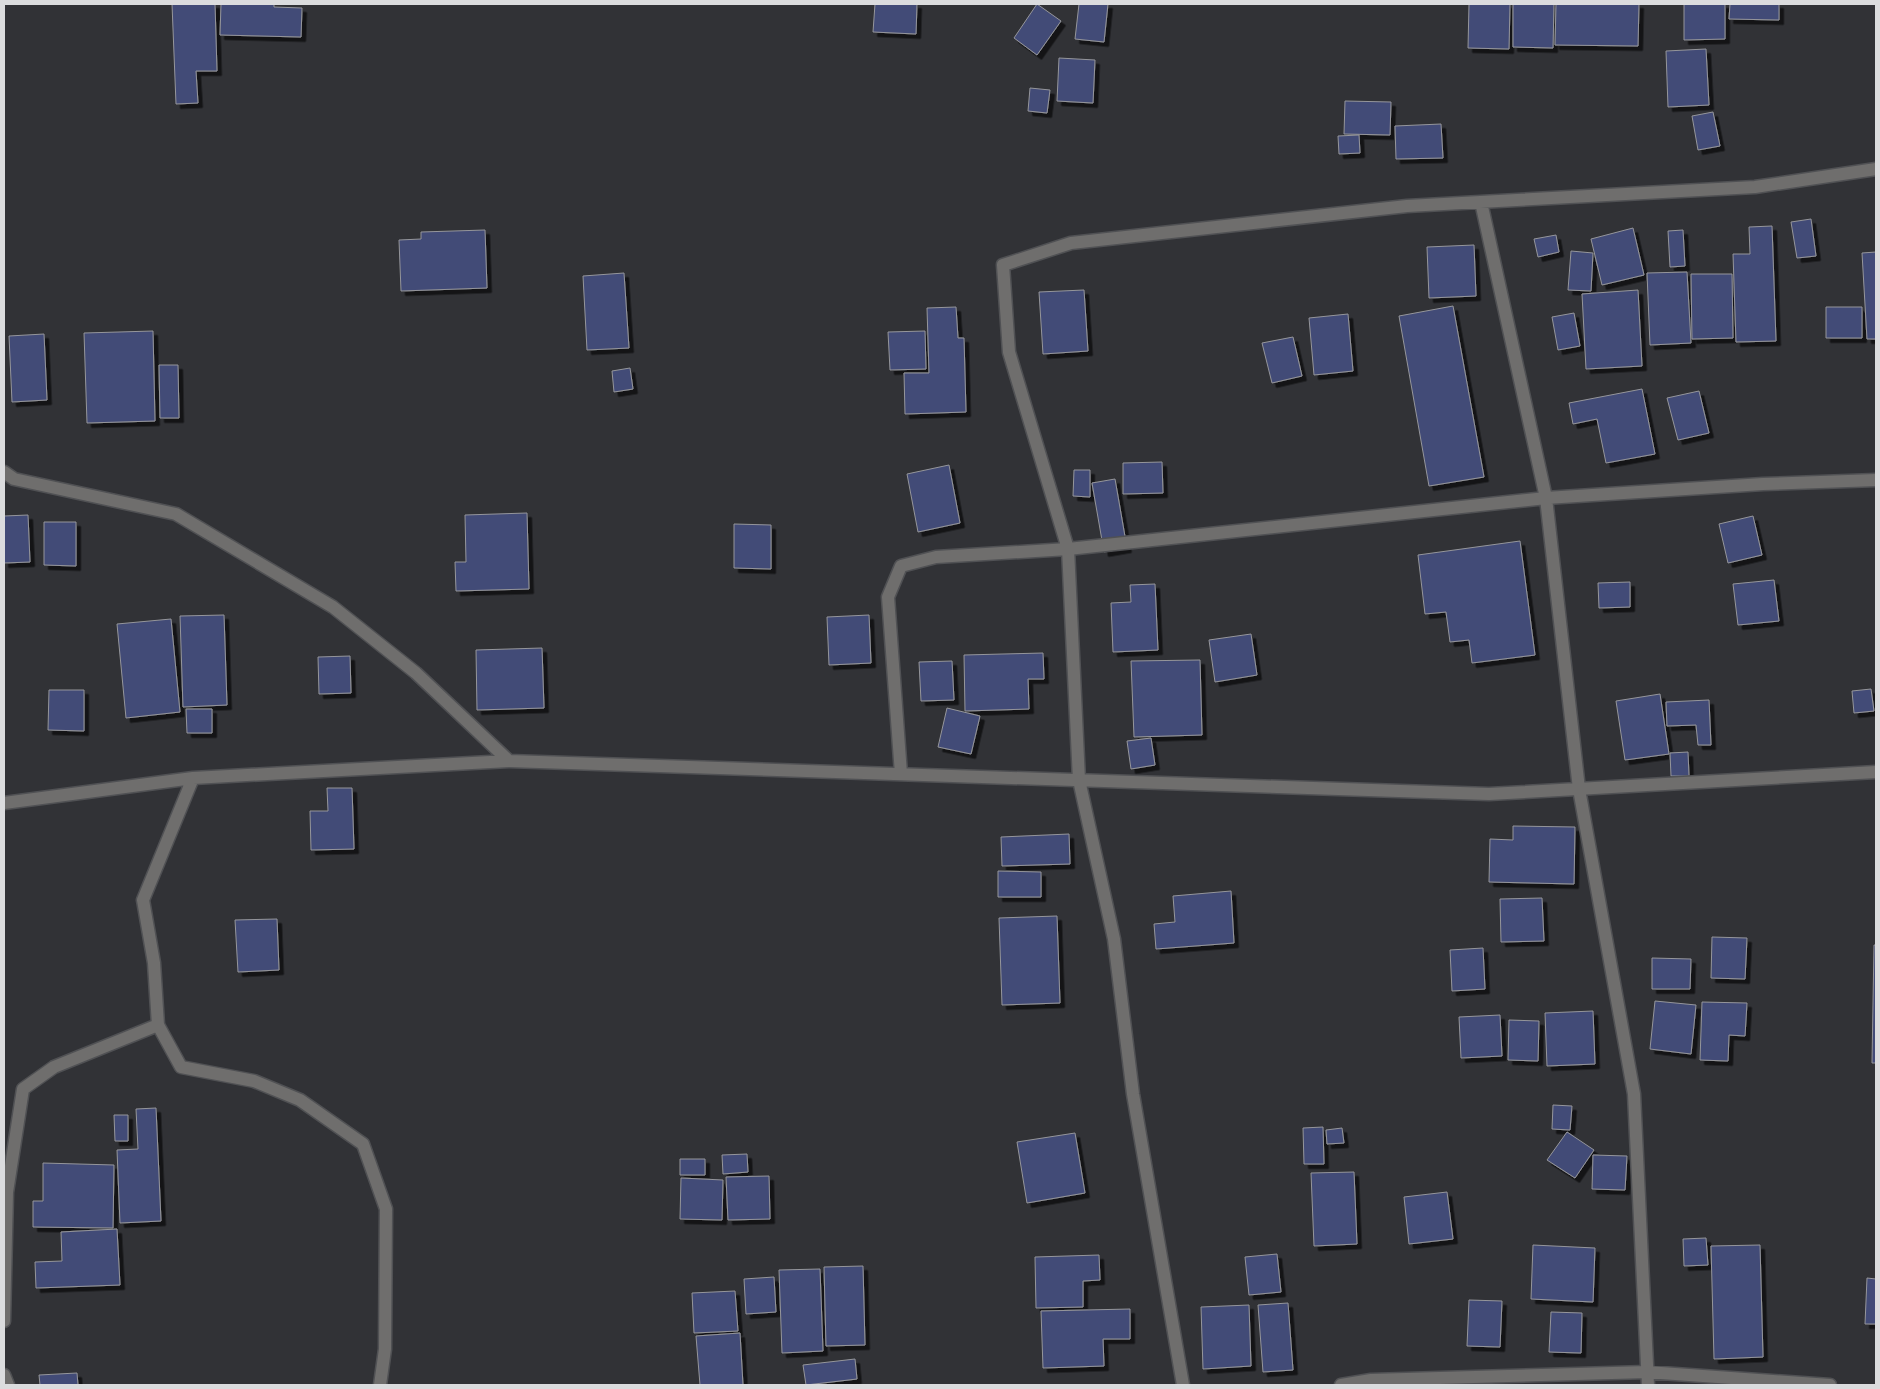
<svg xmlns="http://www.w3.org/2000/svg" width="1880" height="1389" font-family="'Zilla Slab',serif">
  <defs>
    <filter id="shadow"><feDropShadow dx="4.5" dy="4.5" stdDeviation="0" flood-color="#0009"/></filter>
  </defs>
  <rect width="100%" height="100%" fill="#313236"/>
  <path fill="#434b77" stroke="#95969b" filter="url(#shadow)" d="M172,4h43l2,67h-21l2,32 -22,1z
    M221,4h53v3l28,1 -1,29 -81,-2z
    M875,4h42l-1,30 -43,-2z
    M1037,4l24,17 -24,34 -23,-17z
    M1079,4h29l-4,38 -29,-3z
    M1469,4h41l-1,45 -41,-1z
    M1513,4h41l-1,44 -40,-1z
    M1556,4h83l-1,42 -83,-1z
    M1684,4h41v35l-41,1z
    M1730,4h49v16l-50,-1z
    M1706,49l3,56 -41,2 -2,-56z
    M1059,58l36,2 -2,43 -36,-2z
    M1030,88l20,2 -3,23 -19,-2z
    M1345,101l46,1 -1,33 -46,-1z
    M1713,112l7,34 -22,4 -6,-34z
    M1441,124l2,34 -47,1 -1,-33z
    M1359,135l1,18 -21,1 -1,-18z
    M1811,219l5,37 -19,2 -6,-36z
    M1772,226l4,115 -40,1 -3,-88h17l-1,-27z
    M1633,228l11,47 -42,10 -11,-46z
    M485,230l2,58 -86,3 -2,-51 22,-1v-7z
    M1683,230l2,36 -15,1 -2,-36z
    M1556,235l3,17 -21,5 -4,-18z
    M1474,245l2,51 -47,2 -2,-51z
    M1571,251l22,2 -2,38 -23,-1z
    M1876,252v87h-9l-5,-86z
    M1687,272l4,71 -41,2 -3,-72z
    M624,273l5,75 -42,2 -4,-74z
    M1691,274h41l1,64 -41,1z
    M1084,290l4,61 -45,3 -4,-62z
    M1638,290l4,76 -56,3 -4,-75z
    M1453,306l31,171 -55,9 -30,-170z
    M956,307l2,31h6l2,74 -61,2 -1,-41h25l-2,-65z
    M1826,307h36v31h-36z
    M1574,313l6,33 -22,4 -6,-33z
    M1348,314l5,57 -39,4 -5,-57z
    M153,331l2,90 -68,2 -3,-90z
    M925,331l1,38 -36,1 -2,-38z
    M44,334l3,66 -35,2 -3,-66z
    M1293,337l9,39 -30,7 -10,-40z
    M159,365h19l1,53h-19z
    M630,368l3,21 -19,3 -2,-21z
    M1642,389l13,65 -49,9 -9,-44 -24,5 -4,-21z
    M1699,391l10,42 -31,7 -11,-42z
    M1162,462l1,31 -40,1v-31z
    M949,465l11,58 -42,9 -11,-58z
    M1074,470h16v27l-17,-1z
    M1115,479l12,69 -23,4 -12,-69z
    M527,513l2,76 -73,2 -1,-29h11l-1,-47z
    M28,515l2,47 -26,1v-47z
    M1753,516l9,39 -34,8 -9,-39z
    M44,522h32v44l-32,-1z
    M734,524l37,1v44l-37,-1z
    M1520,541l15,114 -63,8 -3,-23 -19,2 -4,-30 -21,2 -7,-59z
    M1774,580l5,41 -41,4 -5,-41z
    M1630,582v25l-31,1 -1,-25z
    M1155,584l3,66 -45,2 -2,-49 20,-1 -1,-17z
    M224,615l3,90 -44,2 -3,-91z
    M869,615l2,48 -42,2 -2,-48z
    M171,619l9,93 -54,6 -9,-94z
    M1251,634l6,41 -42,7 -6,-42z
    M542,648l2,60 -67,2 -1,-60z
    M1043,653l1,26h-16l1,30 -64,2 -1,-56z
    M350,656l1,37 -32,1 -1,-37z
    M1200,660l2,75 -68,2 -3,-76z
    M952,661l2,39 -33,1 -2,-39z
    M1871,689l3,22 -20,2 -2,-22z
    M49,690h35v41l-36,-1z
    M1660,694l9,60 -44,6 -9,-59z
    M1709,700l2,45h-13l-2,-20 -29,1 -1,-24z
    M947,708l33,8 -9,38 -33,-7z
    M186,709h26v24h-25z
    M1151,738l4,27 -24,4 -4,-28z
    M1688,752l1,24h-18l-1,-23z
    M327,788h25l2,61 -43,1 -1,-39h18z
    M1513,826l62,1 -1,57 -85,-2 1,-43 23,1z
    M1069,834l1,30 -68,2 -1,-29z
    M998,871l43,1v25h-43z
    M1231,891l3,52 -78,6 -2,-25 21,-2 -2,-26z
    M1542,898l2,43 -43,1 -1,-43z
    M1057,916l3,87 -58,2 -3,-87z
    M277,919l2,51 -41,2 -3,-52z
    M1712,937l35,1 -2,41 -34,-1z
    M1874,945h2v118h-4z
    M1483,948l2,41 -33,2 -2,-41z
    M1652,958l39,1 -1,30h-38z
    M1655,1001l41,4 -5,49 -41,-5z
    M1702,1002l45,1 -2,33 -16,-1 -1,26 -28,-1z
    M1593,1011l2,53 -48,2 -2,-53z
    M1500,1015l2,41 -41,2 -2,-41z
    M1509,1020l30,1 -1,40 -30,-1z
    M1553,1105l19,1 -2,24 -18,-1z
    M156,1108l5,113 -41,2 -3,-73 21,-1 -2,-40z
    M114,1115h14v26h-13z
    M1323,1127l1,37h-20l-1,-36z
    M1342,1128l2,15 -17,1 -1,-14z
    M1567,1132l27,18 -19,28 -28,-18z
    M1075,1133l10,60 -58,10 -10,-61z
    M747,1154l1,18 -25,2 -1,-19z
    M1593,1155l34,1 -2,34 -33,-1z
    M680,1159h25v16h-25z
    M43,1163l71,2 -1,63 -80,-1v-26h10z
    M1354,1172l3,72 -43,2 -3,-73z
    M769,1176l1,43 -42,1 -2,-43z
    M681,1178l42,2 -1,40 -42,-1z
    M1447,1192l6,47 -44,5 -5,-47z
    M117,1229l3,56 -84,3 -1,-26 27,-1 -1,-29z
    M1706,1238l2,27 -24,1 -1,-27z
    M1533,1245l62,3 -2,54 -62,-3z
    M1760,1245l3,112 -49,2 -3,-113z
    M1277,1254l4,38 -32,3 -4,-38z
    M1099,1255l1,25 -17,1v26l-47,1 -1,-51z
    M863,1266l2,79 -39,1 -2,-79z
    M820,1269l3,82 -41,2 -3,-83z
    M774,1277l2,35 -30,2 -2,-35z
    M1867,1278l9,1v45h-11z
    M735,1291l3,40 -44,2 -2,-40z
    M1469,1300l33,1 -2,46 -33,-1z
    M1288,1303l5,67 -30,2 -5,-67z
    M1249,1305l2,61 -48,3 -2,-62z
    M1130,1309v30h-27l1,27 -61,2 -2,-57z
    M1551,1312l31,1 -1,40 -32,-1z
    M740,1333l3,52h-43l-4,-49z
    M855,1359l2,20 -51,6 -3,-20z
    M77,1373l1,12h-38l-1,-10z"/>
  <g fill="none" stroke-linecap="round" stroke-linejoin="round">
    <g stroke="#505154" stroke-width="15">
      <path id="minor" d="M1481,202l65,296 33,291 55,305 14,291
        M4,472l10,7 162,35 157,93 83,66 93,88
        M901,774l-13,-177 13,-31 35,-9 132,-8 478,-51 217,-14 113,-4
        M193,778l316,-17 980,33 387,-22
        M4,803l189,-25 -50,122 11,63 4,62 23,42 73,14 46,19 63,44 23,65 -1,140 -5,36
        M4,1321l3,-129 16,-103 31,-22 104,-42
        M4,1375l4,10
        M1183,1385l-50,-291 -19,-155 -35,-159 -11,-231 -59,-197 -6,-87 68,-22 336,-37 348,-19 121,-18
        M1341,1385l30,-5 276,-8 183,13"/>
    </g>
    <use href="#minor" stroke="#6f6e6d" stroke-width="12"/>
  </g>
  <rect width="1880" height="1389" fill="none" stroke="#dbdcde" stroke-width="10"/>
</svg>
